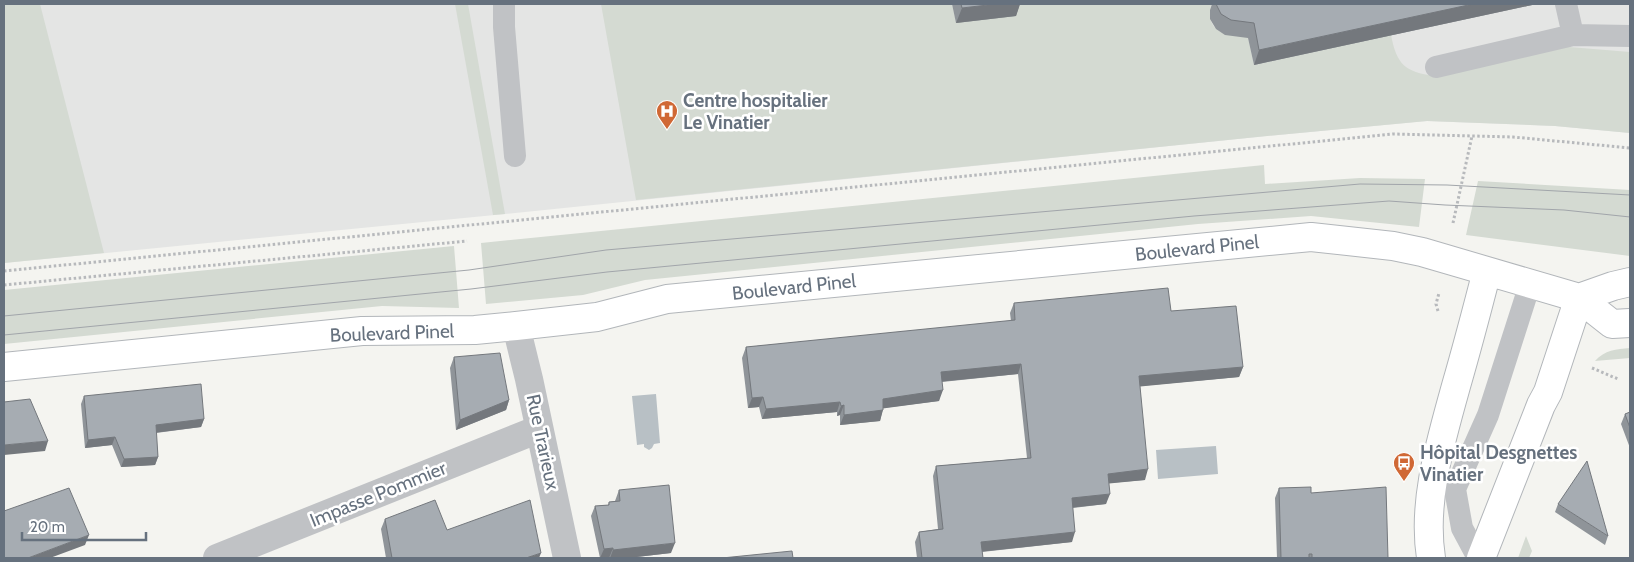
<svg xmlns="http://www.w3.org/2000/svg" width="1634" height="562" font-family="Cabin,sans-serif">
  <rect width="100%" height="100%" fill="#f4f4f0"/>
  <path fill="#e4e5e4" d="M4,4h1626v129l-75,-7 -128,-5 -160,15 -762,78 -501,49z"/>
  <path fill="#d4dad2" d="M4,4h36l64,249 -100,10z
    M455,4h13l37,210 -12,1z
    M601,4h351l4,18 58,-18h195l2,1c-6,25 14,34 36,28l7,32 137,-30c5,25 11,36 38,40l128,-29 73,6v81l-75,-7 -128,-5 -160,15 -631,64z
    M1264,165l1,19 95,-6 65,1 -6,48 -108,-11 -113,8 -553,56 -62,15 -97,9 -5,-61z
    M1478,181l152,9v66l-164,-21z
    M454,246l5,62 -77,-2 -378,38v-54z
    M1630,348v10l-35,3c10,-11 21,-12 35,-13z
    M1526,536l6,15 -3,7h-11z"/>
  <path fill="#b8c0c5" d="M656,394l4,49 -6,1 -2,4 -3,2 -5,-3v-3l-7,1 -5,-49z
    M1216,446l2,28 -60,5 -2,-29z"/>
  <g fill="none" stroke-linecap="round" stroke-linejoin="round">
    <g stroke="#b2b6ba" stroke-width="30">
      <path id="secondary" d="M1579,298l34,-12 17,-4
        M4,367l358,-36 113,-1 41,-4 81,-9 70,-18 644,-62 82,9 29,6 157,46 33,26 18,-1
        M1431,558c-9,-57 10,-117 25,-172 11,-38 21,-76 31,-115
        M1481,558l60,-153 7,-13 31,-94"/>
    </g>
    <path stroke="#b7b9bc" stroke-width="3" stroke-dasharray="2.5 2.5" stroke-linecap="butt" d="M1453,223l19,-87
      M4,271l1389,-137 120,3 117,11
      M4,285l463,-44
      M1438,311l-2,-7 3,-11
      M1592,368l26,11"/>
    <path stroke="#c0c2c5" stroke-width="22" d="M504,4v23l11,129
      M1566,4l7,31
      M1436,67l137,-32 57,1
      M1478,558l-16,-30 -7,-39 33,-74 42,-131"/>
    <path stroke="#c0c2c5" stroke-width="28" d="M516,326l13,53 38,179
      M217,558l322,-129"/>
    <use href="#secondary" stroke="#fff" stroke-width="28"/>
    <path stroke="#a1a5aa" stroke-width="1" d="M4,316l465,-46 137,-20 754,-66 87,1 183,10
      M4,335l467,-46 136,-17 587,-56 195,-15 56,4 119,5 66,7"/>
  </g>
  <path fill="#8f9499" d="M952,4h68l-4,12 -60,7z
    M1212,4h325l-283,61 -6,-27 -23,-3 -9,-6 -6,-10v-9z
    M1014,303l157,8 72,56 -4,10 -99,9 5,94 -36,3 -3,21 -33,4 -1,34 -90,10 1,6h-66l-2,-16 4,-10 19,-3 -5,-53 3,-10 91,-8 -9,-84 -76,8 -3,19 -56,7 -3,13 -40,4v-10l-3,1v-4l-75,7 -3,-12 -11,1 -6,-50 4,-11 265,-26 -1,-8z
    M454,357l55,43 -3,10 -50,20 -6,-62z
    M84,396l120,23 -3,8 -45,6 2,24 -3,8 -34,2 -9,-22 -27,3 -4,-44z
    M1630,412v36l-9,-24 4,-10z
    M1279,488l32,5 77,65h-111l-2,-60z
    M619,490l52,63 -43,5h-28l-9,-42 4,-10 13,-1 1,-3 6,-1z
    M1558,504l50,32 -3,9 -50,-33z
    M385,519l62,11 92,28h-153l-5,-29z"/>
  <path fill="#74787d" d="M996,4h24l-4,12 -60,7 6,-15z
    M1473,4h64l-283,61 5,-15z
    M1021,364l-3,10 -81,8 4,-10z
    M1243,367l-4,10 -104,10 4,-11z
    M943,390l-4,11 -60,8 4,-10z
    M763,397l-4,10 -11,1 4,-10z
    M509,400l-3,10 -50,20 4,-10z
    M840,402l-3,10 -75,7 4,-10z
    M844,405l-4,10 -3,1 4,-10z
    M883,410l-3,11 -40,4 4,-10z
    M204,419l-3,8 -48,6 3,-8z
    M115,437l-3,8 -27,3 3,-8z
    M48,441l-3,10 -41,4v-10z
    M158,457l-3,8 -34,2 3,-8z
    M1148,469l-3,11 -41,4 4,-10z
    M1110,494l-4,10 -38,4 4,-10z
    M1075,532l-3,10 -94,10 3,-10z
    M89,535l-4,10 -35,13h-22z
    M675,543l-4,10 -43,5h-18l3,-8z
    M613,548l-4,10h-9l4,-9z
    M541,553l-2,5h-13z"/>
  <path fill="#a6acb2" stroke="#74787d" d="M961,4h35l-34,4z
    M1216,4h257l-214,46 -5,-27 -23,-3 -10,-6z
    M1168,288l3,23 65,-5 7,61 -104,9 9,93 -40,5 2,20 -38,4 3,34 -94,10 2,16h-61l-3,-26 24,-3 -7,-63 95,-8 -10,-94 -80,8 2,18 -60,9v11l-39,5v-10l-3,1 -1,-4 -74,7 -3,-12 -11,1 -6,-51 269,-27 -1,-17z
    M500,353l9,47 -49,20 -6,-63z
    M201,384l3,35 -48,6 2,32 -34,2 -9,-22 -27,3 -4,-44z
    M30,399l18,42 -44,4v-43z
    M1630,412v16l-5,-14z
    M1587,461l21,75 -50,-32z
    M669,485l6,58 -62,7v-2l-9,1 -9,-43 14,-1v-3l11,-1 -1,-11z
    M1311,487v6l75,-6 2,71h-76v-4h-3v4h-28l-2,-70z
    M69,488l20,47 -61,23h-24v-47z
    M435,500l12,30 83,-30 11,53 -15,5h-134l-7,-39z
    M792,551l1,7h-71z"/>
  <defs>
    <g id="hospital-pin" transform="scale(1.125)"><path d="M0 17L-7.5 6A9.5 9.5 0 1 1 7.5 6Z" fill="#d06835" stroke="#fff"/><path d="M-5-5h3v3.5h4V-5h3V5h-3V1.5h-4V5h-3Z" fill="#fff"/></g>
    <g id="bus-pin" transform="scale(1.125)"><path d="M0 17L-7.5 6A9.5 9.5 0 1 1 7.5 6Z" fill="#d06835" stroke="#fff"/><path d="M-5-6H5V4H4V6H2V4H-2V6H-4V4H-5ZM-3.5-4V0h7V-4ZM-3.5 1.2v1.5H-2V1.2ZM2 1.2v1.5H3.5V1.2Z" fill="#fff"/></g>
  </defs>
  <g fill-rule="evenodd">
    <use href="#hospital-pin" x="667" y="111"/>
    <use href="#bus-pin" x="1404" y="463"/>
  </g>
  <g text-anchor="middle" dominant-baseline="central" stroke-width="5" stroke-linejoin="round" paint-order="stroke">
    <g font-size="19" font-weight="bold" fill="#66717e" stroke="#fff" text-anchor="start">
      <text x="683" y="100">Centre hospitalier<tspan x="683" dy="22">Le Vinatier</tspan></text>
      <text x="1420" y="452">Hôpital Desgnettes<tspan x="1420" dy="22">Vinatier</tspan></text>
    </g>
    <g font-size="19" fill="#66717e" stroke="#fff">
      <text transform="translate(1197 248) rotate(-6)">Boulevard Pinel</text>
      <text transform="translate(794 287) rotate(-6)">Boulevard Pinel</text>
      <text transform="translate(392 333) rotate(-2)">Boulevard Pinel</text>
      <text transform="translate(543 442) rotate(78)">Rue Trarieux</text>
      <text transform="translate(378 494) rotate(-22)">Impasse Pommier</text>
    </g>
  </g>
  <rect width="1634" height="562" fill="none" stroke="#66717e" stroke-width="10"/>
  <path d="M22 532v8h124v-8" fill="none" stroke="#66717e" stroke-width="2.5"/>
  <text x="30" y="532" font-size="15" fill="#66717e" stroke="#ffffff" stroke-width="4" paint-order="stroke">20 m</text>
</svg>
